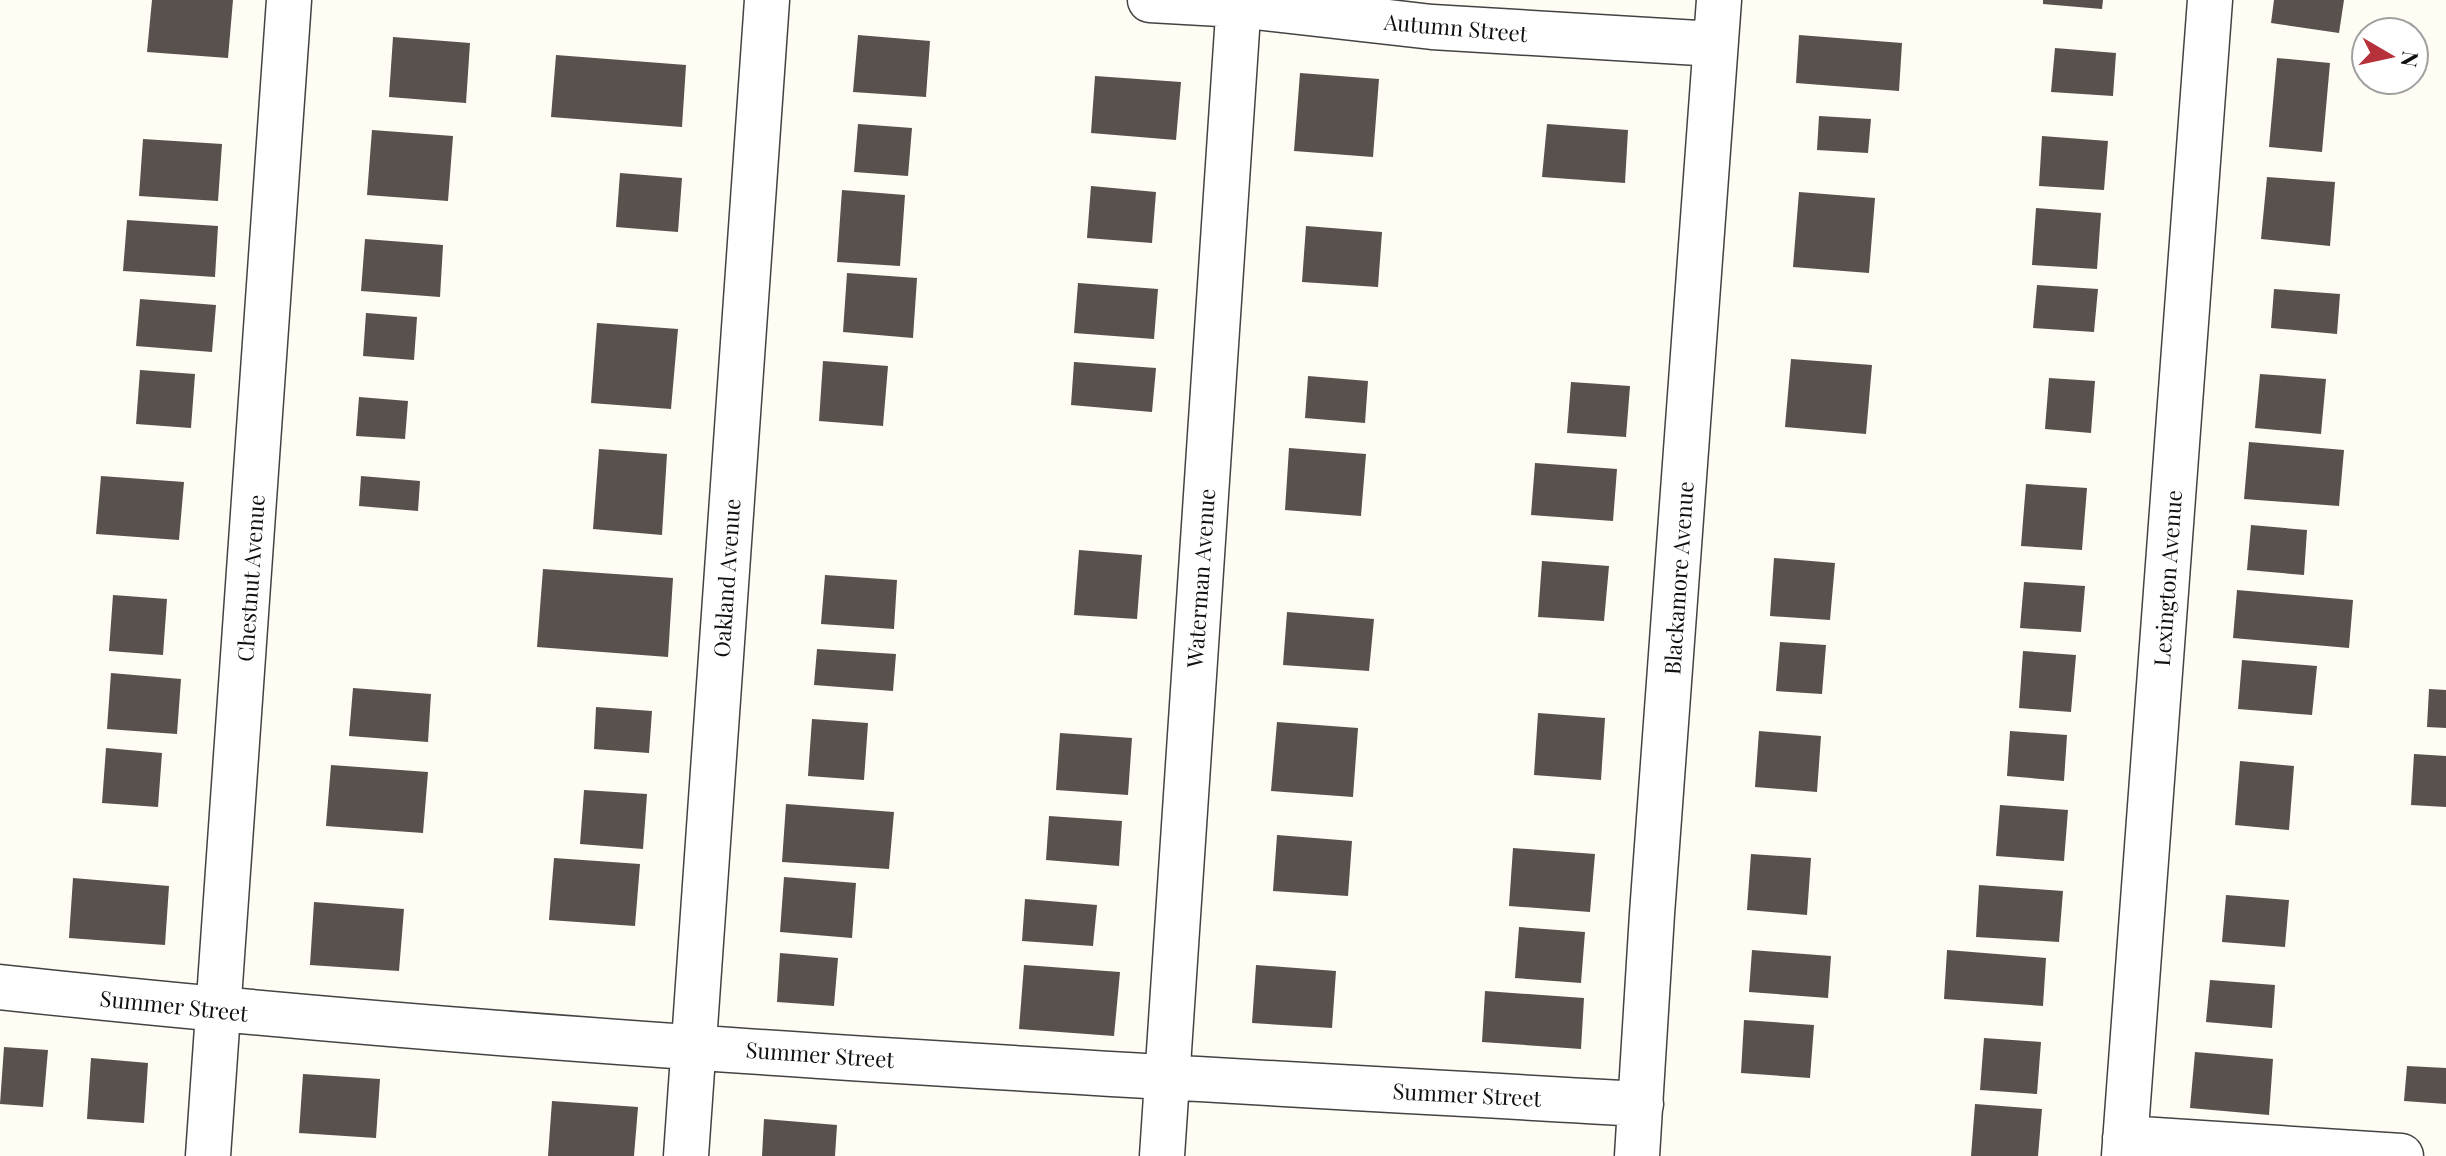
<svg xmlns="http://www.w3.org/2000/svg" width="2446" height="1156" font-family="'Playfair Display',serif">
  <rect width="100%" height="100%" fill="#fefcf3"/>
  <path fill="#58514d" d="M152,0h81l-5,58 -81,-6z
    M2043,0h60l-1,9 -59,-5z
    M2274,0h70l-5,33 -68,-10z
    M858,35l72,6 -4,56 -73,-5z
    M1799,35l103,8 -3,48 -103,-8z
    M393,37l77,6 -4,60 -77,-6z
    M2055,48l61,5 -3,43 -62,-4z
    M556,55l130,10 -4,62 -131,-10z
    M2277,58l53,5 -8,89 -53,-5z
    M1300,73l79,6 -6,78 -79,-6z
    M1095,76l86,6 -5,58 -85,-7z
    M1819,116l52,3 -3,34 -51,-3z
    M858,124l54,4 -4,48 -54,-4z
    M1547,124l81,6 -3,53 -83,-6z
    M372,130l81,6 -5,65 -81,-6z
    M2042,136l66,5 -4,49 -65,-4z
    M143,139l79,5 -4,57 -79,-5z
    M620,173l62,5 -4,54 -62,-5z
    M2267,177l68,5 -5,64 -69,-7z
    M1091,186l65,6 -4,51 -65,-5z
    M842,190l63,5 -5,71 -63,-4z
    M1799,192l76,6 -6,75 -76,-6z
    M2036,208l65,5 -4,56 -65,-4z
    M127,220l91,6 -3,51 -92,-6z
    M1306,226l76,6 -4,55 -76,-5z
    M365,239l78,6 -3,52 -79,-6z
    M847,273l70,5 -4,60 -70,-6z
    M1078,283l80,6 -4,50 -80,-6z
    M2037,285l61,4 -4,43 -61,-4z
    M2274,289l66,5 -3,40 -66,-6z
    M140,299l76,6 -4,47 -76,-6z
    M366,313l51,4 -3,43 -51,-4z
    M597,323l81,6 -7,80 -80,-6z
    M1791,359l81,6 -6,69 -81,-7z
    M823,361l65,5 -5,60 -64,-5z
    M1074,362l82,6 -4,44 -81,-7z
    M140,370l55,4 -4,54 -55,-4z
    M2260,374l66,5 -5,55 -66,-6z
    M1308,376l60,5 -3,42 -60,-5z
    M2049,378l46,3 -4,52 -46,-4z
    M1571,382l59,4 -4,51 -59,-4z
    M359,397l49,4 -3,38 -49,-3z
    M2249,442l95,8 -5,56 -95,-7z
    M1289,448l77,6 -5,62 -76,-6z
    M599,449l68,5 -5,81 -69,-6z
    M1535,463l82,6 -4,52 -82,-6z
    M101,476l83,6 -5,58 -83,-6z
    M361,476l59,5 -2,30 -59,-5z
    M2026,484l61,4 -5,62 -61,-4z
    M2251,525l56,5 -3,45 -57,-5z
    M1079,550l63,5 -5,64 -63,-4z
    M1774,558l61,5 -5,57 -60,-4z
    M1542,561l67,5 -5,55 -66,-4z
    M543,569l130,9 -5,79 -131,-10z
    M825,575l72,5 -3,49 -73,-5z
    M2024,582l61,4 -4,46 -61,-4z
    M2237,590l116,10 -4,48 -116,-10z
    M113,595l54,4 -4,56 -54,-4z
    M1287,612l87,7 -5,52 -86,-6z
    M1780,642l46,3 -4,49 -46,-3z
    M817,649l79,5 -3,37 -79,-6z
    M2023,651l53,4 -5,57 -52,-4z
    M2242,660l75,6 -5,49 -74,-6z
    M111,673l70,6 -4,55 -70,-5z
    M353,688l78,6 -3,48 -79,-6z
    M2429,689l17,1v38l-19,-1z
    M596,707l56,4 -3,42 -55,-4z
    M1538,713l67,5 -4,62 -67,-5z
    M812,719l56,4 -4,57 -56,-4z
    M1277,722l81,6 -5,69 -82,-6z
    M1759,731l62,5 -4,56 -62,-5z
    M2010,731l57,4 -3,46 -57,-5z
    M1060,733l72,5 -4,57 -72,-5z
    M106,748l56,5 -4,54 -56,-4z
    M2414,754l32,2v51l-35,-2z
    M2240,761l54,5 -5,64 -54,-5z
    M331,765l97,7 -5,61 -97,-7z
    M584,790l63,4 -4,55 -63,-5z
    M786,804l108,8 -5,57 -107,-7z
    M2000,805l68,5 -4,51 -68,-5z
    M1049,816l73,5 -3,45 -73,-6z
    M1277,835l75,6 -4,55 -75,-5z
    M1513,848l82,6 -5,58 -81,-6z
    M1751,854l60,4 -4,57 -60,-5z
    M554,858l86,6 -5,62 -86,-6z
    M784,877l72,6 -4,55 -72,-6z
    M73,878l96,8 -4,59 -96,-7z
    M1979,885l84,6 -4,51 -83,-5z
    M2226,895l63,5 -4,47 -63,-5z
    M1025,899l72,6 -4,41 -71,-5z
    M314,902l90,7 -5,62 -89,-6z
    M1519,927l66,5 -4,51 -66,-5z
    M1752,950l79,6 -3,42 -79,-6z
    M1947,950l99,8 -3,48 -99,-7z
    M780,953l58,5 -4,48 -57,-4z
    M1024,965l96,7 -6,64 -95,-7z
    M1256,965l80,6 -4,57 -80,-5z
    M2210,980l65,5 -3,43 -66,-6z
    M1485,991l99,7 -3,51 -99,-7z
    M1744,1020l70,5 -4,53 -69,-5z
    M1984,1038l57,4 -4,52 -57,-4z
    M4,1047l44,3 -5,57 -43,-3z
    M2195,1052l78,7 -4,56 -79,-7z
    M91,1058l57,5 -4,60 -57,-4z
    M2407,1066l39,2v36l-42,-3z
    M303,1074l77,5 -4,59 -77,-5z
    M552,1101l86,6 -4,49h-86z
    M1975,1104l67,5 -4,47h-67z
    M764,1119l73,6 -2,31h-73z"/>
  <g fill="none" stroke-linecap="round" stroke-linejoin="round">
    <g stroke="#434343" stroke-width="47">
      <path id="minor" d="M1150,0l88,5 194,22 283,17
        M0,987c545,59 1094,86 1641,117
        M2125,1138l276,18
        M208,1156l81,-1156
        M686,1156l81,-1156
        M1162,1156l77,-1156
        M1637,1156l15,-242 67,-914
        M2124,1156l86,-1156"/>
    </g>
    <use href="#minor" stroke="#fff" stroke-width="44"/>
  </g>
  <g text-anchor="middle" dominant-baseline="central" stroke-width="8" stroke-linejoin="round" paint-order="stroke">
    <g font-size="22" fill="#101010" stroke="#fff">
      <text transform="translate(1456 27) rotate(5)">Autumn Street</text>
      <text transform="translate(250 578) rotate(-86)">Chestnut Avenue</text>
      <text transform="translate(726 578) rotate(-86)">Oakland Avenue</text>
      <text transform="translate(1200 578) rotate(-86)">Waterman Avenue</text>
      <text transform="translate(1678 578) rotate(-86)">Blackamore Avenue</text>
      <text transform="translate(2167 578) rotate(-86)">Lexington Avenue</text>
      <text transform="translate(174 1005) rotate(6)">Summer Street</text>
      <text transform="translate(820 1054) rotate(4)">Summer Street</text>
      <text transform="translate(1467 1094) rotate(3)">Summer Street</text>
    </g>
  </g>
  <g transform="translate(2390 56) rotate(99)"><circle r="38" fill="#ffffff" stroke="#9f9f9f" stroke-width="2"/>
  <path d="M0-6L14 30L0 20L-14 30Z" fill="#b63139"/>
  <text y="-12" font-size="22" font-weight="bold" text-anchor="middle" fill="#101010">N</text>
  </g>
</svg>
